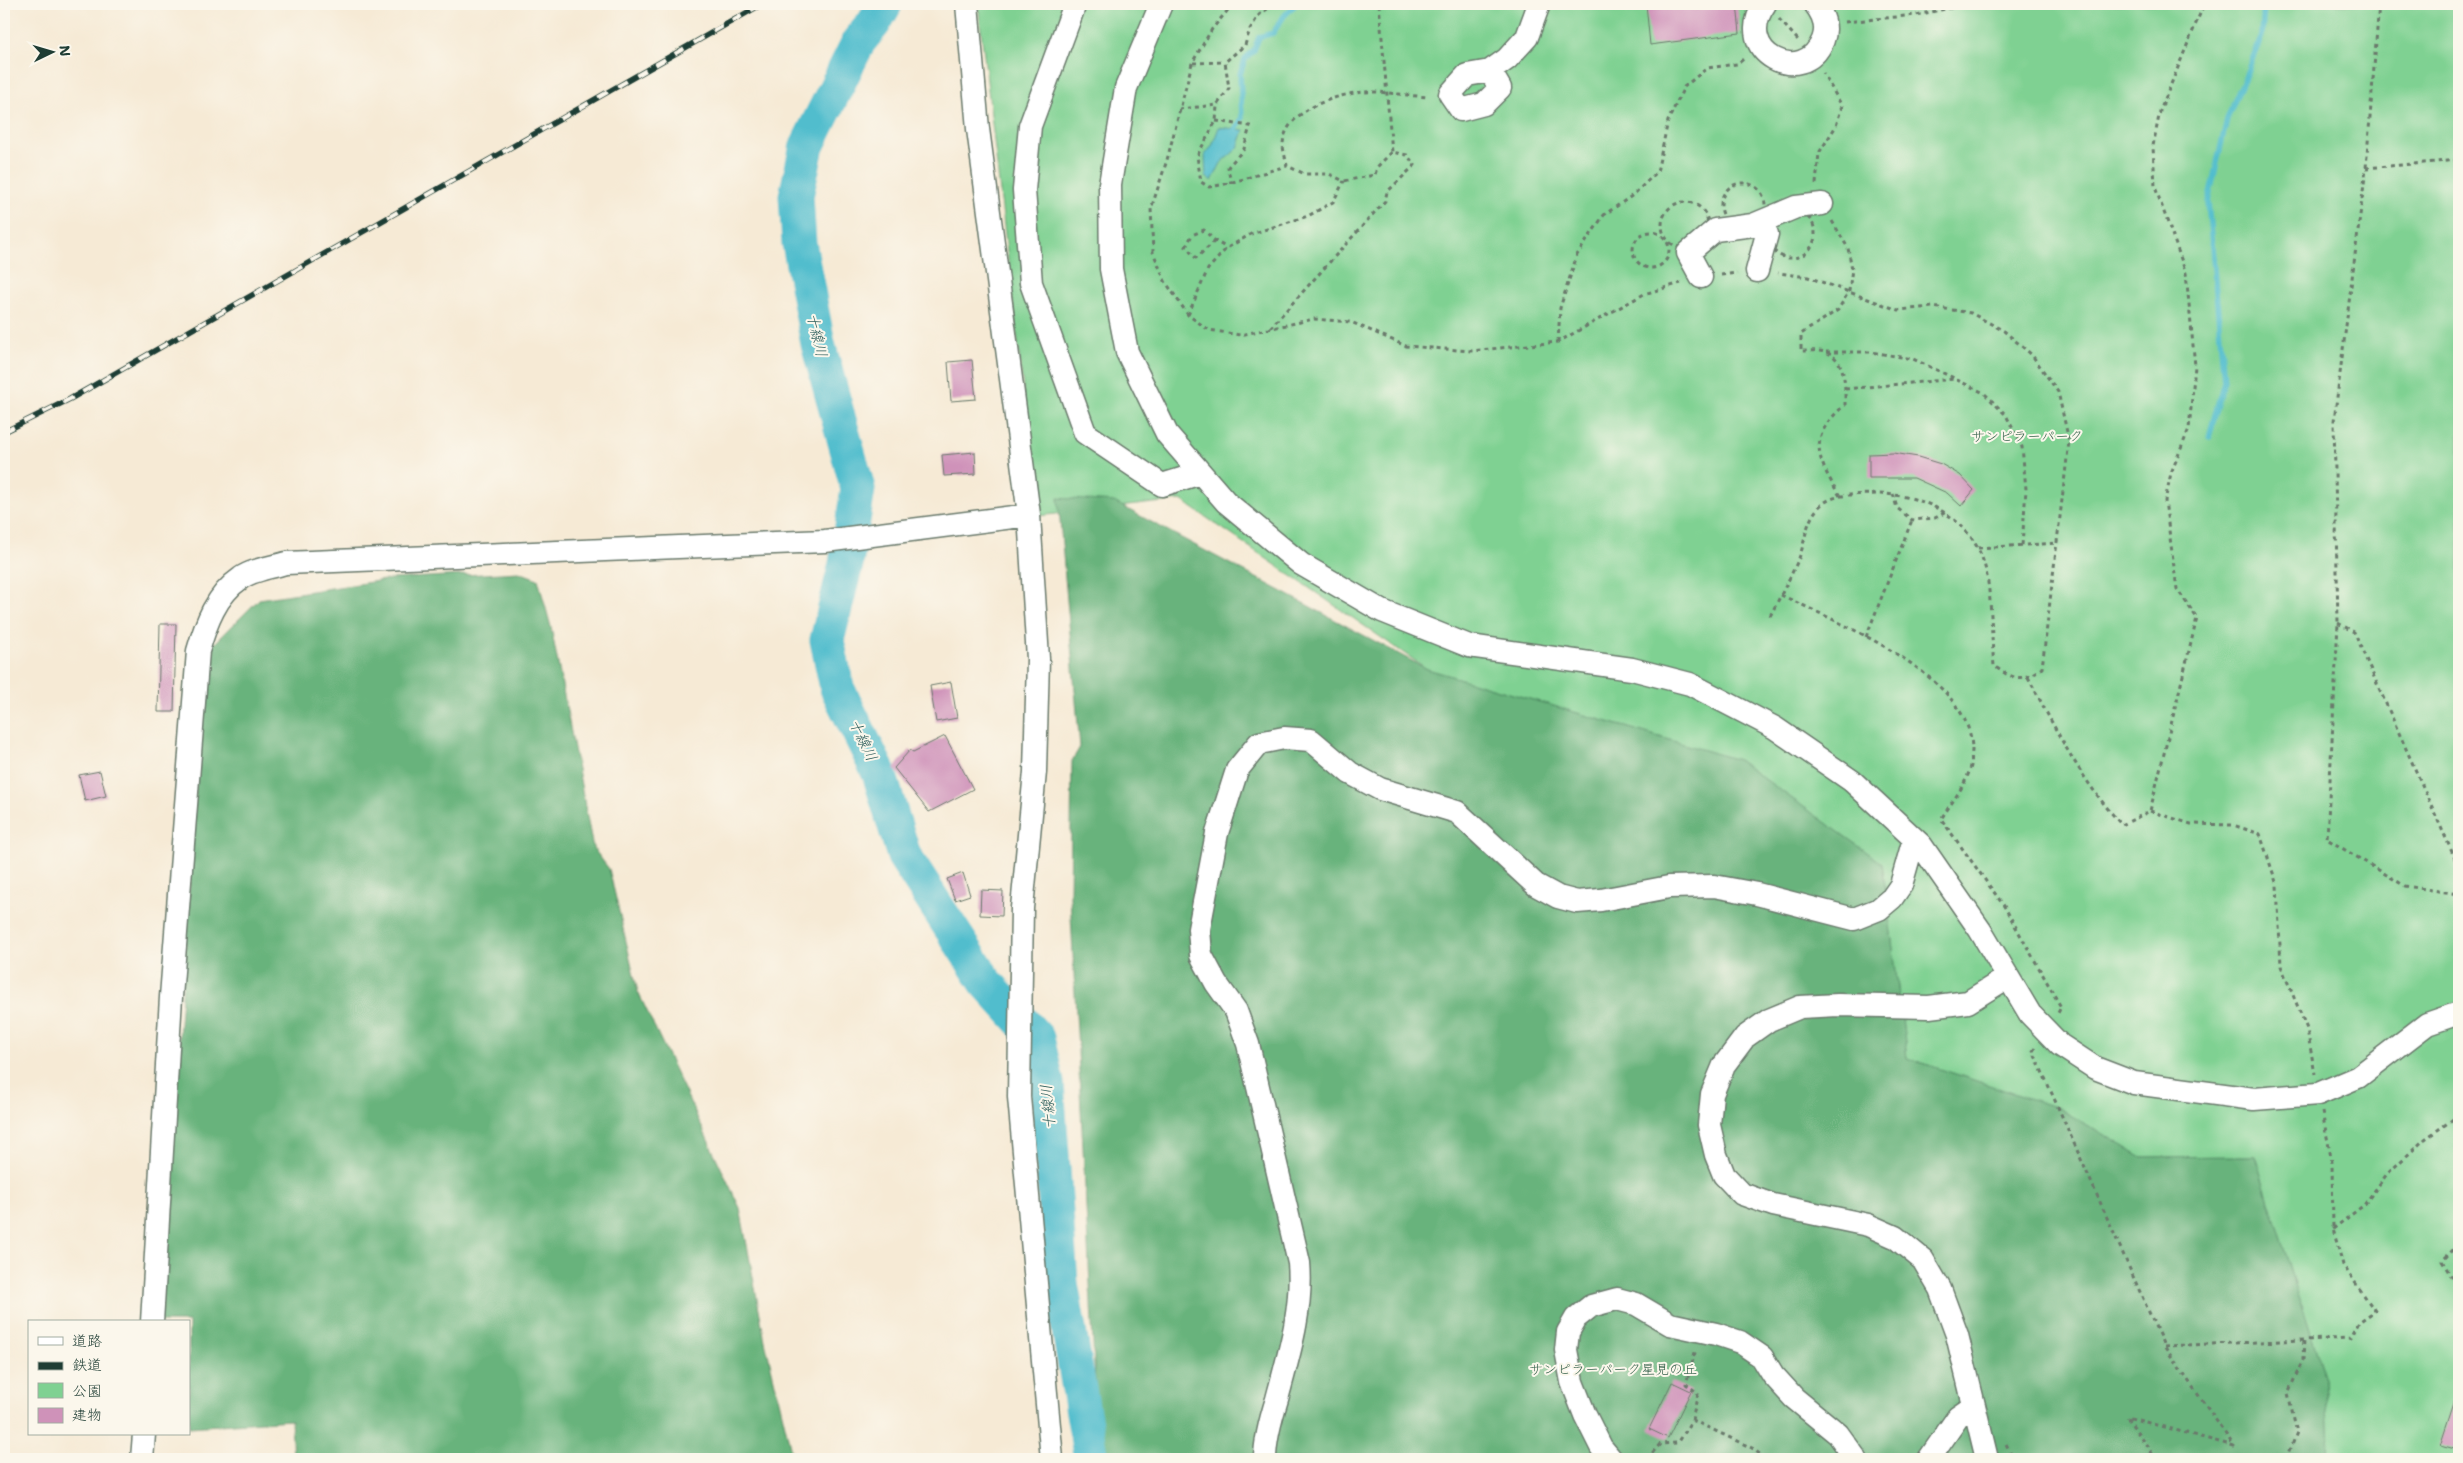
<svg xmlns="http://www.w3.org/2000/svg" width="2463" height="1463" font-family="'Shantell Sans','Klee One',sans-serif">
  <rect width="100%" height="100%" fill="#fbf7ec"/>
  <filter id="ink" filterUnits="userSpaceOnUse"><feTurbulence type="fractalNoise" baseFrequency=".02" numOctaves="2"/><feDisplacementMap in="SourceGraphic" scale="10" xChannelSelector="R" yChannelSelector="G"/><feConvolveMatrix kernelMatrix="1 2 1 2 8 2 1 2 1" color-interpolation-filters="sRGB"/></filter>
  <filter id="wash" filterUnits="userSpaceOnUse"><feTurbulence type="fractalNoise" baseFrequency=".0096" numOctaves="4" result="noise"/><feDisplacementMap in="SourceGraphic" scale="20" xChannelSelector="R" yChannelSelector="G"/><feGaussianBlur stdDeviation="1.12" result="paint"/><feColorMatrix in="noise" values="0 0 0 0 0 0 0 0 0 0 0 0 0 0 0 0 0 1.4 0 .05"/><feComposite in="paint" operator="in"/></filter>
  <g filter="url(#wash)">
    <rect width="100%" height="100%" fill="#f6ead5"/>
    <path fill="#7fd192" stroke="#4f8763" d="M978,4h1481v1455h-129l-5,-80 -70,-223 -113,1 -84,-49 -151,-50 -25,-195 -144,-103 -311,-91 -246,-169 -143,16z"/>
    <path fill="#67b37c" stroke="#437858" d="M1058,498l56,4 313,167 311,91 144,103 25,195 151,50 84,49 113,-1 70,223 5,80h-1231l-29,-563 2,-135 8,-14z
      M519,572l19,7 13,48 42,221 16,21 29,123 102,216 25,133 28,118h-500l-2,-39 -102,7v-105h-29l45,-669 54,-54 132,-20z"/>
    <path fill="#51bdcd" stroke="#387d80" d="M1219,127l25,3 -6,18 -17,15 -9,18 -6,-4 -1,-22 7,-9z"/>
    <g fill="none" stroke-linecap="round" stroke-linejoin="round">
      <path stroke="#51bdcd" stroke-width="5.5" d="M1233,135l9,-17 -2,-44 5,-15 9,-9 5,-13 14,-4 11,-17 12,-12
        M2209,437l15,-56 -16,-179 19,-83 35,-83 2,-32"/>
      <path stroke="#51bdcd" stroke-width="35" d="M885,4l-11,19 -15,18 -52,105 -11,50 3,47 19,101 40,145 -12,75 -19,76 10,48 42,85 25,83 82,126 51,56 10,45 14,200 30,176"/>
    </g>
    <g id="blocks">
      <path fill="#cf92b9" d="M1646,4h91l3,29 -90,12z
        M972,360l4,39 -25,2 -3,-39z
        M975,452l1,22 -32,2 -2,-21z
        M1893,453l25,4 23,7 19,11 14,15 -13,16 -14,-13 -33,-15h-45v-24z
        M160,624h16l-2,88h-16z
        M951,682l6,36 -21,4 -6,-36z
        M945,736l28,53 -44,23 -35,-44 16,-18 3,2z
        M100,771l6,25 -21,5 -6,-26z
        M963,873l7,22 -15,5 -8,-21z
        M981,890l22,1 -1,25 -22,-1z
        M1672,1382l19,9 -23,47 -19,-9z
        M2456,1396l3,1v53l-19,-5z"/>
    </g>
  </g>
  <g filter="url(#ink)">
    <use href="#blocks" fill-opacity="0" stroke="#6a7a6c" stroke-width="1"/>
    <g fill="none" stroke-linecap="round" stroke-linejoin="round">
      <g stroke="#6a7a6c" stroke-width="25">
        <path id="minor" d="M967,4l11,125 51,386 9,144 -3,113 -13,136 -3,189 33,362
          M1075,4l-45,122 -6,64 7,93 54,150 77,52 39,-12
          M1161,4l-35,84 -16,96 1,85 16,83 40,82 59,68 75,62 81,47 87,35 163,23 58,15 85,44 77,53 69,64 59,85 50,84 30,31 35,23 39,15 120,16 64,-5 40,-17 69,-53 32,-11
          M1765,4c-34,48 38,85 58,36 5,-13 0,-26 -8,-36
          M1490,71l10,17 -16,16 -23,6 -11,-16 17,-19 23,-4 17,-12 20,-22 12,-33
          M1757,271l10,-37
          M1701,277l-13,-24 27,-23 38,-5 43,-18 26,-3
          M152,1322l19,-325 27,-346c8,-28 18,-56 43,-73 11,-8 31,-11 45,-15l539,-22 204,-26
          M142,1459l2,-25
          M1265,1459c0,-20 6,-41 12,-60 12,-45 26,-90 22,-136l-51,-219 -12,-33 -20,-28 -15,-28 -2,-26 18,-96 20,-63 22,-27 25,-5 27,2 39,33 30,16 77,23 79,73 22,12 19,5 24,-2 68,-13 45,-1 43,8 97,25 25,-10 13,-11 9,-13 13,-46
          M1611,1459l-10,-12 -16,-32 -13,-33 -6,-32 2,-18 8,-14 15,-12 26,-7 19,5 34,20 46,10 24,8 22,15 11,18 21,23 44,36 18,25
          M1929,1459l29,-42 16,-11
          M1987,1459l-30,-124 -17,-46 -17,-29 -28,-23 -27,-12 -95,-20 -31,-11 -18,-19 -8,-20 -7,-30 3,-31 12,-29 21,-28 24,-17 31,-13 38,-2 91,2 39,-5 40,-25"/>
      </g>
      <path stroke="#6a7a6c" stroke-width="3" stroke-dasharray="4 4" stroke-linecap="butt" d="M1233,4l-21,25 -20,34 -25,97 -16,49 2,43 12,29 23,34 21,15 31,5 74,-16 37,3 55,24 65,5 87,-9 86,-48 37,-11
        M1274,4l-15,11 -9,14 -5,16 -20,17 4,26 -12,17 -1,16 -19,35 4,26 8,5c27,-4 51,-14 78,-21
        M1379,4l13,148
        M2379,4l-13,164 -32,253 4,202 -11,216 78,47 54,8
        M1779,19l19,21
        M1845,22l71,-7 54,-11
        M1193,63l32,-1
        M1179,109l38,-4
        M1216,121l34,5 -6,23 -16,18 3,17
        M2366,168l93,-8
        M1721 205a22 22 0 1 1 44 0a22 22 0 1 1-44 0Z
        M1816,184l3,-31 17,-27 6,-20 -19,-33
        M1662 225a23 23 0 1 1 46 0a23 23 0 1 1-46 0Z
        M1767 234a24 24 0 1 1 48 0a24 24 0 1 1-48 0Z
        M1832,221l16,27 4,21 -3,22 -11,19 -37,24v17c7,0 17,-1 24,1 22,7 20,35 20,53 -38,32 -29,53 -5,91
        M1633 250a18 18 0 1 1 36 0a18 18 0 1 1-36 0Z
        M1215,241l-19,17 -10,-11 6,-12 12,-5 11,11 12,7
        M1721,275l16,-2
        M1188,315l20,-46 19,-21 24,-14 57,-18 25,-14 11,-21
        M1270,328l115,-127 2,-9 28,-27 -8,-10 -15,-3 -15,15 -2,8 -31,6 -15,-7h-24l-18,-8c-1,-7 -4,-15 -4,-22 2,-34 54,-50 81,-52 19,-1 45,4 65,5
        M1558,342l2,-34 17,-53 27,-40 29,-20 24,-23 11,-51 16,-34 23,-19 30,-4 9,-7
        M1826,352h45l42,7 41,19
        M1845,389l110,-10 29,14 22,22 16,32 4,42 -4,57
        M1893,494l4,14 15,12 23,-2 11,-6
        M1978,548l79,-5
        M1781,595c57,28 192,80 191,156 -1,5 0,11 -1,15 -5,19 -20,37 -30,53l63,87 57,101 -3,6
        M1770,616c10,-19 20,-38 29,-58 7,-18 6,-37 21,-52 15,-14 40,-11 58,-12 49,0 97,27 108,77 6,30 5,64 8,95 20,14 27,16 48,2l27,-227 -11,-49 -26,-37 -28,-24 -33,-18 -38,-6 -35,3 -90,-33 -30,-4
        M2338,623l16,9 102,229 2,33
        M1866,637l46,-117
        M2028,677c27,52 54,105 94,148l28,-14 47,-193 -20,-29 -12,-88 6,-28 18,-44 6,-63 -9,-93 -31,-86 -2,-41 7,-35 44,-107
        M2150,811l41,13 42,1 27,9 17,51 4,81 26,63 8,45
        M2035,1048l-2,3 131,295 70,100 -107,-29 29,42
        M2333,1229l31,-24 23,-31 38,-35 34,-24
        M2459,1244l-17,17 13,21 4,-1
        M2164,1346l187,-8 8,-16 16,-11 -32,-46 -10,-36 -1,-67 -10,-50
        M1692,1420l60,28 14,11
        M2006,1444l8,15
        M1647,1459l13,-15 17,-1 15,-23 6,-27 -12,-9 10,-35
        M2287,1459l10,-27 -9,-39 15,-33 1,-21"/>
      <use href="#minor" stroke="#fff" stroke-width="22"/>
      <g stroke="#1f3d34" stroke-width="5.5">
        <path id="rail" d="M4,432l66,-33 692,-395"/>
      </g>
      <use href="#rail" stroke="#fbf7ec" stroke-width="4" stroke-dasharray="11" stroke-linecap="butt"/>
    </g>
  </g>
  <g text-anchor="middle" dominant-baseline="central" stroke-width="4" stroke-linejoin="round" paint-order="stroke">
    <g font-size="14" fill="#37624c" stroke="#fbf7ec">
      <text x="2027" y="436">サンピラーパーク</text>
      <text x="1613" y="1369">サンピラーパーク星見の丘</text>
    </g>
    <g font-size="15" font-style="italic" fill="#2c5d5a" stroke="#fbf7ec">
      <text transform="translate(817 335) rotate(77)">十線川</text>
      <text transform="translate(863 740) rotate(64)">十線川</text>
      <text transform="translate(1048 1107) rotate(-95)">十線川</text>
    </g>
  </g>
  <rect width="2463" height="1463" fill="none" stroke="#fbf7ec" stroke-width="20"/>
  <rect x="28" y="1320" width="162" height="115" fill="#fbf7ec" stroke="#a3ada2"/>
  <rect x="38" y="1337" width="25" height="8" fill="#ffffff" stroke="#a3ada2"/>
  <text x="72" y="1346" font-size="15" fill="#1f3d34">道路</text>
  <rect x="38" y="1362" width="25" height="8" fill="#1f3d34" stroke="#a3ada2"/>
  <text x="72" y="1370" font-size="15" fill="#1f3d34">鉄道</text>
  <rect x="38" y="1383" width="25" height="15" fill="#7fd192" stroke="#a3ada2"/>
  <text x="72" y="1396" font-size="15" fill="#1f3d34">公園</text>
  <rect x="38" y="1408" width="25" height="15" fill="#cf92b9" stroke="#a3ada2"/>
  <text x="72" y="1420" font-size="15" fill="#1f3d34">建物</text>
  <g transform="translate(52 52) rotate(85)" stroke="#fbf7ec" stroke-width="4" paint-order="stroke">
  <path d="M0-4L9 19L0 12L-9 19Z" fill="#1f3d34"/>
  <text y="-8" font-size="14" font-weight="bold" text-anchor="middle" fill="#1f3d34">N</text>
  </g>
</svg>
